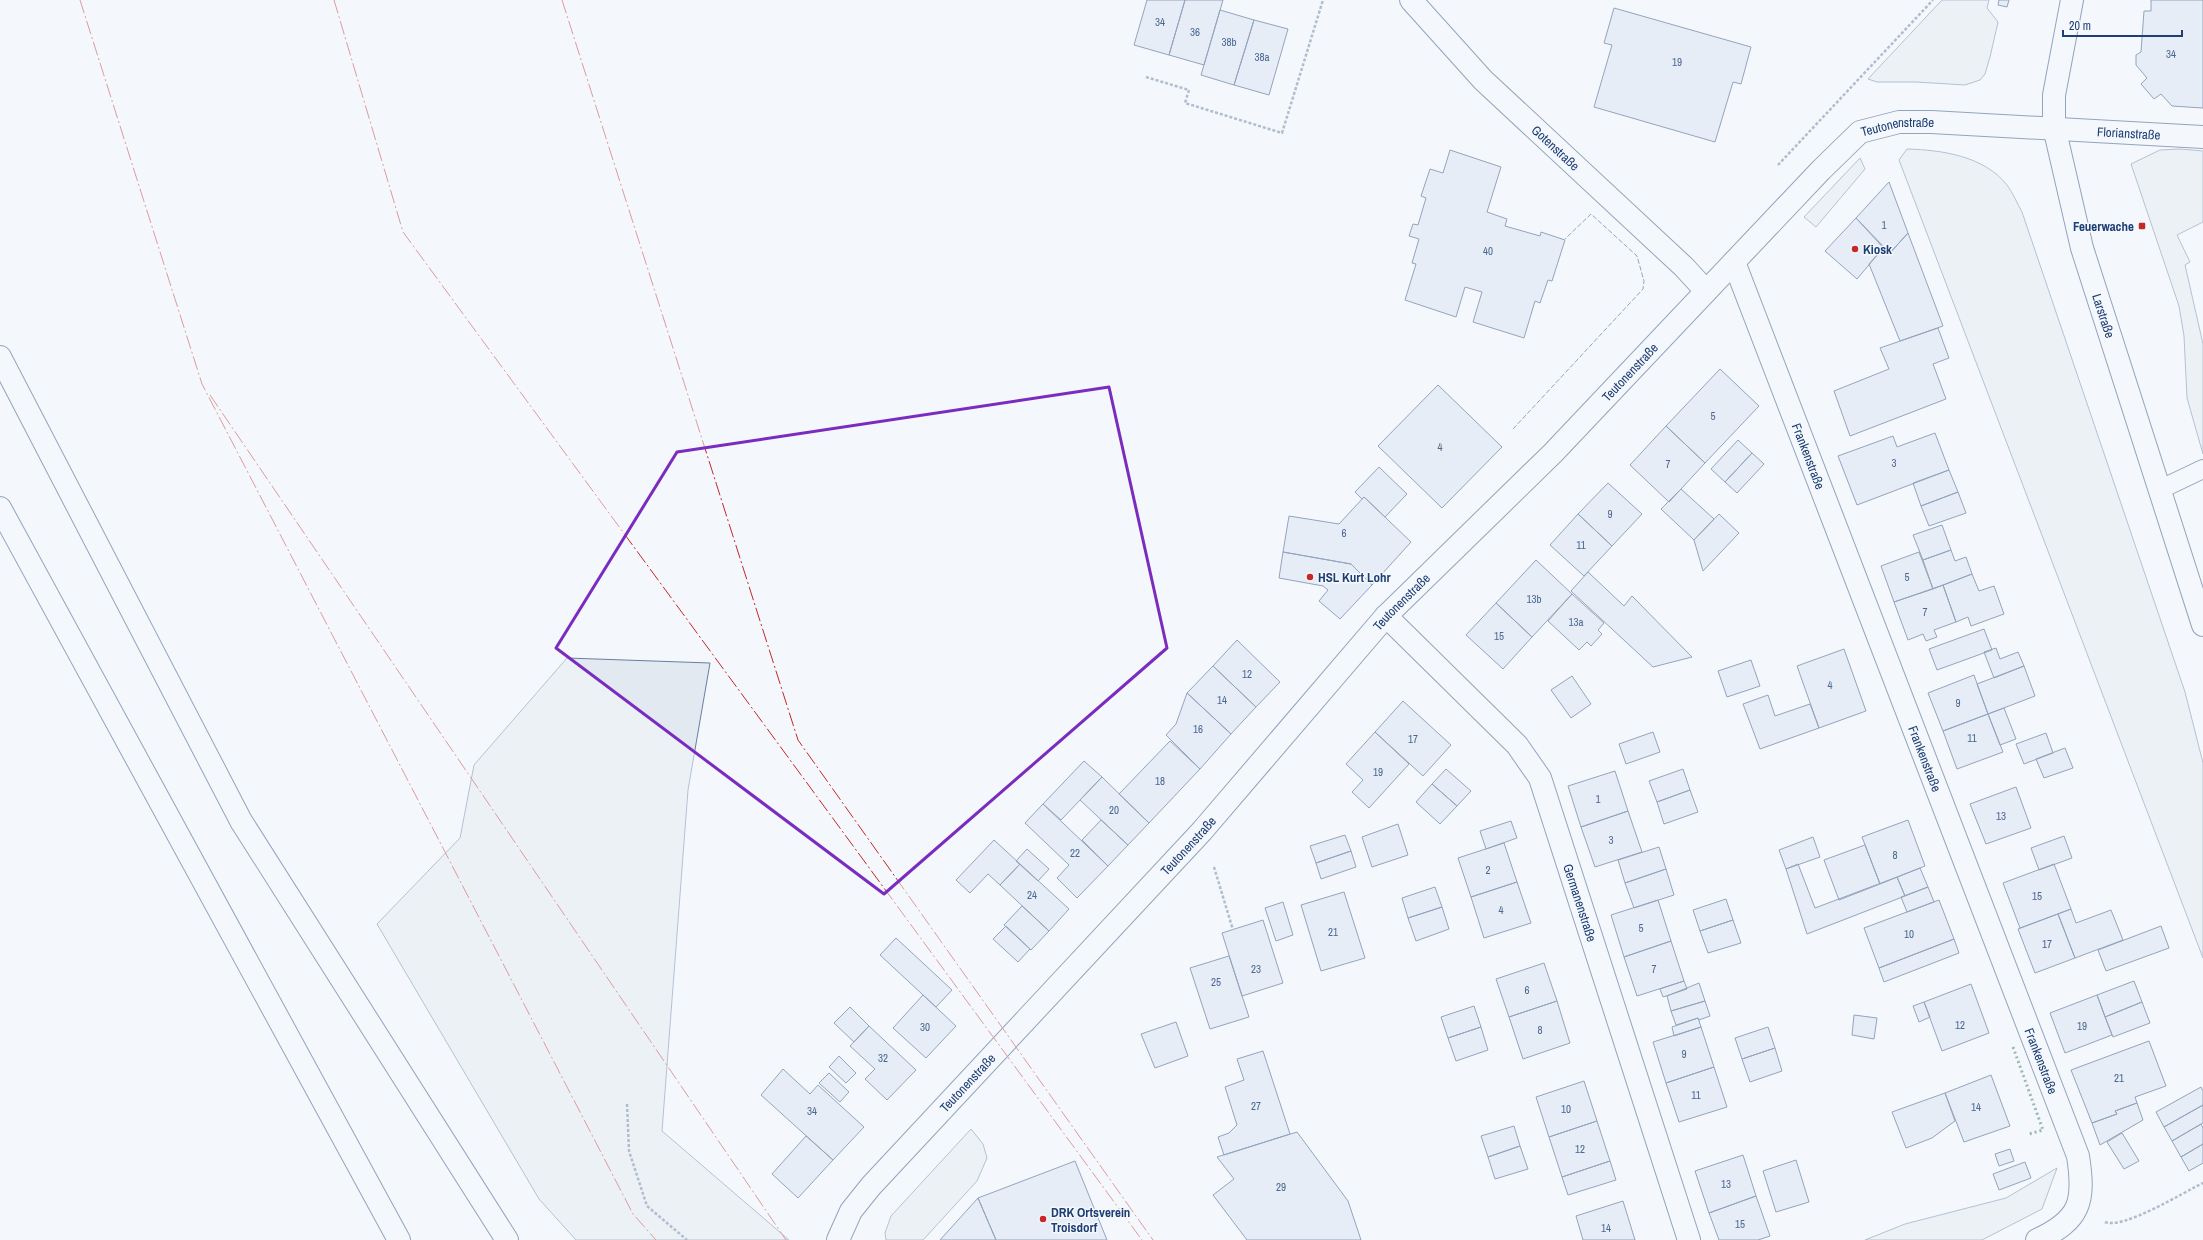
<svg xmlns="http://www.w3.org/2000/svg" width="2203" height="1240" font-family="'Archivo Narrow',sans-serif">
  <rect width="100%" height="100%" fill="#f4f7fb"/>
  <path fill="#e3e9f0" stroke="#687fa3" d="M1942,0h47l-2,8 11,14 -8,35 -5,17 -5,6 -15,5 -49,-3h-39l-9,-3z
    M1907,149c35,1 77,7 100,36 6,8 10,18 15,27l163,480 18,71v195l-304,-798z
    M2180,149l23,2v71l-26,13 13,27 -5,3 18,79v110l-16,-56 -3,-62 -5,-30 -48,-142 29,-14z
    M1860,158l5,11 -49,58 -12,-10z
    M567,658l143,5 -22,127 -26,341 127,109h-213l-37,-41 -162,-275 83,-86 14,-73z
    M971,1129l12,15 4,14 -10,23 -54,59h-37l-1,-7 6,-17z
    M2057,1168l-15,41 -60,31h-117l40,-16 101,-26z"/>
  <path fill="#d5e0f0" stroke="#1d3f73" d="M1147,0h38l-16,55 -35,-10z
    M1185,0h38l-19,65 -35,-10z
    M1999,0h10l-2,7 -9,-2z
    M2151,0h52v108l-31,-2 -11,-12 -7,5 -13,-15 6,-6 -11,-13v-10l5,-3 3,-41h7z
    M1614,8l137,39 -10,37 -8,-2 -18,60 -121,-35 18,-62 -8,-2z
    M1220,10l34,10 -20,65 -33,-10z
    M1254,20l34,9 -19,66 -35,-10z
    M1450,150l51,17 -14,45 20,7 -2,7 35,10 1,-4 24,8 -13,41 -4,-1 -8,23 -5,-2 -11,37 -51,-16 9,-30 -17,-5 -9,30 -51,-17 11,-36 -4,-1 7,-24 -10,-3 4,-12 5,1 8,-27 -5,-2 9,-27 13,4z
    M1889,182l19,51 -19,21 -33,-36z
    M1856,218l28,29 -27,32 -32,-28z
    M1908,233l35,93 -43,15 -31,-77 15,-17 5,7z
    M1938,328l11,30 -16,6 13,35 -96,37 -16,-45 55,-22 -9,-21z
    M1720,369l39,37 -54,57 -39,-37z
    M1438,385l64,62 -60,61 -64,-62z
    M1666,426l39,37 -36,39 -39,-37z
    M1935,433l14,37 -92,35 -19,-49 55,-20 4,11z
    M1738,440l14,13 -27,29 -14,-13z
    M1752,453l12,11 -27,29 -12,-11z
    M1379,467l28,27 -22,23 -21,-20 -2,2 -7,-7z
    M1949,470l9,22 -37,14 -8,-23z
    M1608,483l34,31 -30,32 -34,-32z
    M1681,489l33,30 -20,21 -33,-31z
    M1958,492l8,21 -37,13 -8,-20z
    M1364,497l47,45 -39,43 -21,-21 -68,-12 6,-36 50,8z
    M1578,514l34,32 -28,30 -34,-31z
    M1719,514l20,19 -36,38 -9,-31z
    M1942,525l9,25 -28,10 -10,-25z
    M1951,550l4,11 11,-4 6,17 -39,15 -10,-29z
    M1283,552l68,12 21,21 -32,34 -21,-18 9,-11 -5,-4 -44,-8z
    M1919,552l14,37 -39,13 -13,-36z
    M1536,560l36,34 -40,43 -36,-34z
    M1588,572l36,34 8,-10 60,61 -39,10 -82,-76z
    M1972,574l7,17 15,-5 10,28 -33,12 -3,-9 -12,5 -13,-37z
    M1943,585l13,37 -22,8 3,7 -11,4 -3,-7 -15,6 -14,-38z
    M1572,594l32,29 -6,7 4,4 -11,12 -4,-4 -8,8 -31,-29z
    M1496,603l36,34 -29,32 -37,-34z
    M1984,629l8,21 -55,20 -8,-21z
    M1237,640l43,42 -24,25 -43,-41z
    M1996,648l4,11 18,-7 6,14 -30,12 -10,-26z
    M1844,649l22,62 -47,17 -22,-62z
    M1751,660l9,26 -33,11 -9,-26z
    M1213,666l43,41 -25,27 -44,-41z
    M2024,666l11,30 -47,18 -11,-30z
    M1974,675l14,39 -45,17 -15,-38z
    M1572,676l19,28 -20,14 -20,-28z
    M1187,693l44,41 -31,35 -34,-34 10,-11z
    M1768,695l7,21 35,-12 9,24 -59,21 -17,-45z
    M1403,701l48,44 -28,31 -48,-44z
    M2004,708l12,31 -16,6 -12,-31z
    M1988,714l15,38 -46,17 -14,-38z
    M1375,732l34,32 -40,44 -17,-16 11,-12 -17,-16z
    M1653,732l7,20 -34,12 -7,-20z
    M2046,733l7,20 -29,11 -8,-20z
    M1170,741l30,28 -51,54 -30,-29z
    M2065,748l8,20 -29,10 -8,-19z
    M1084,761l18,16 -41,43 -18,-16z
    M1446,769l25,22 -14,15 -25,-22z
    M1683,769l7,21 -33,12 -8,-21z
    M1615,771l13,40 -47,16 -13,-41z
    M1102,777l47,46 -21,22 -48,-45z
    M1432,784l25,22 -17,18 -24,-22z
    M2016,787l15,41 -45,16 -16,-40z
    M1690,790l8,22 -34,12 -7,-22z
    M1043,804l65,62 -31,32 -20,-20 12,-13 -44,-42z
    M1628,811l14,41 -47,15 -14,-40z
    M1101,820l27,25 -20,21 -26,-26z
    M1908,820l17,46 -45,18 -18,-47z
    M1511,821l6,17 -31,11 -6,-18z
    M1398,824l10,31 -36,12 -10,-30z
    M1345,835l6,16 -35,12 -6,-17z
    M2064,836l8,22 -33,12 -8,-22z
    M1813,837l7,20 -34,12 -7,-19z
    M994,840l26,24 -20,21 -12,-11 -18,19 -14,-13z
    M1504,843l13,39 -46,15 -13,-39z
    M1865,845l15,39 -41,16 -15,-40z
    M1659,847l7,22 -41,14 -7,-23z
    M1027,849l22,20 -11,12 -22,-20z
    M1351,851l5,16 -35,12 -5,-16z
    M1020,864l49,45 -20,22 -49,-46z
    M1798,864l17,44 82,-31 8,19 -98,38 -21,-65z
    M2054,864l17,45 -51,19 -17,-45z
    M1920,868l8,19 -23,9 -8,-19z
    M1666,869l8,26 -40,13 -9,-25z
    M1517,882l14,41 -47,15 -13,-41z
    M1435,887l7,20 -34,11 -6,-20z
    M1928,887l6,15 -27,10 -6,-15z
    M1344,892l21,66 -44,13 -20,-66z
    M1726,899l7,21 -33,11 -7,-21z
    M1658,900l13,41 -47,16 -13,-42z
    M1939,900l15,39 -75,29 -15,-40z
    M1283,902l10,33 -17,6 -11,-33z
    M1022,906l27,25 -18,19 -27,-25z
    M1442,907l7,22 -33,12 -8,-23z
    M2071,909l5,14 35,-13 12,30 -48,18 -17,-44z
    M2058,914l17,44 -40,15 -17,-44z
    M1263,920l20,63 -41,13 -20,-63z
    M1733,920l8,23 -33,10 -8,-22z
    M1006,926l24,23 -12,13 -25,-23z
    M2161,926l8,22 -63,23 -8,-21z
    M896,938l56,52 -16,17 -56,-52z
    M1954,939l5,14 -75,29 -5,-14z
    M1671,941l13,40 -47,15 -13,-39z
    M1229,956l20,61 -39,12 -20,-61z
    M1544,963l13,38 -48,16 -13,-38z
    M1684,981l3,8 -24,8 -3,-8z
    M2134,981l8,21 -37,15 -8,-22z
    M1699,983l6,18 -34,10 -4,-15z
    M1971,984l18,49 -47,18 -18,-49z
    M923,995l33,31 -30,32 -33,-30z
    M2097,995l15,40 -47,18 -15,-40z
    M1557,1001l13,42 -47,16 -14,-42z
    M1705,1001l5,15 -11,4 -1,-2 -22,7 -5,-14z
    M1924,1002l6,15 -11,5 -6,-16z
    M2142,1002l8,21 -37,14 -8,-20z
    M1474,1006l7,21 -33,11 -7,-21z
    M850,1007l19,19 -15,16 -20,-19z
    M1854,1015l23,3 -3,21 -22,-4z
    M1698,1018l3,9 -27,9 -2,-9z
    M1176,1022l12,34 -33,12 -14,-34z
    M869,1026l47,44 -29,30 -22,-21 10,-10 -25,-23z
    M1481,1027l7,23 -32,11 -8,-23z
    M1701,1027l13,40 -48,16 -13,-41z
    M1768,1027l7,21 -33,11 -7,-21z
    M2149,1041l17,45 -31,11 2,6 -22,8 2,3 -25,9 -21,-53z
    M1775,1048l7,23 -32,11 -8,-23z
    M1263,1051l27,83 -66,21 -6,-18 11,-4 8,-8 -12,-38 19,-7 -7,-21z
    M839,1056l17,17 -10,10 -17,-16z
    M1714,1067l13,40 -48,15 -13,-39z
    M783,1069l27,25 8,-9 46,42 -31,33 -72,-65z
    M829,1073l20,19 -9,10 -21,-19z
    M1991,1075l19,51 -46,16 -19,-49z
    M1584,1081l13,40 -48,16 -13,-40z
    M2201,1087l2,4v14l-39,22 -8,-15z
    M1945,1093l10,28 -23,17 -26,10 -14,-36z
    M2137,1103l6,17 -43,25 -8,-22 25,-9 -2,-3z
    M2203,1105v18l-31,18 -8,-14z
    M1597,1121l13,40 -48,16 -13,-40z
    M2201,1124l2,4v16l-22,13 -9,-16z
    M1514,1126l6,20 -32,11 -7,-21z
    M1297,1132l51,69 13,39h-114l-34,-45 21,-16 -17,-22z
    M2122,1133l17,28 -15,8 -17,-27z
    M806,1136l27,24 -35,38 -26,-24z
    M2203,1144v19l-14,8 -8,-14z
    M1520,1146l8,23 -33,10 -7,-22z
    M2010,1149l4,12 -15,5 -4,-12z
    M1743,1155l13,41 -47,17 -14,-42z
    M1796,1160l13,42 -33,10 -13,-41z
    M1075,1161l32,79h-111l-18,-42z
    M1610,1161l6,19 -48,15 -6,-18z
    M2025,1162l6,16 -32,12 -6,-16z
    M1756,1196l14,40 -12,4h-39l-10,-27z
    M978,1198l18,42h-56z
    M1623,1201l12,39h-52l-7,-24z"/>
  <g fill="none" stroke-linecap="round" stroke-linejoin="round">
    <g stroke="#1d3f73" stroke-width="20">
      <path id="lane" d="M2161,489l42,-20"/>
    </g>
    <g stroke="#1d3f73" stroke-width="24">
      <g id="street">
        <path id="s1" d="M1411,0l72,80 201,187 22,24"/>
        <path id="s2" d="M1734,262l344,894c7,45 3,64 -41,84"/>
        <path id="s3" d="M1386,616l131,129 23,33 149,462"/>
        <path id="s4" d="M838,1240l13,-29 20,-25 331,-355 184,-215 167,-163 268,-283 39,-38 39,-10h32l272,15"/>
      </g>
    </g>
    <g stroke="#1d3f73" stroke-width="24">
      <g id="secondary">
        <path id="s5" d="M2072,0l-18,95v32l28,121 121,377"/>
      </g>
    </g>
    <g stroke="#1d3f73" stroke-width="24">
      <path id="highway" d="M0,357l241,464 266,419
        M0,508l399,732"/>
    </g>
    <path stroke="#5e769c" stroke-width="2.5" stroke-dasharray="3 2" stroke-linecap="butt" d="M1146,77l43,13 -4,13 97,30 41,-133
      M1778,165l155,-165
      M1214,867l19,63
      M627,1104l2,47 18,55 40,34
      M2105,1222c18,8 79,-30 98,-39"/>
    <use href="#lane" stroke="#f4f7fb" stroke-width="18"/>
    <use href="#street" stroke="#f4f7fb" stroke-width="22"/>
    <use href="#secondary" stroke="#f4f7fb" stroke-width="22"/>
    <use href="#highway" stroke="#f4f7fb" stroke-width="22"/>
    <path stroke="#2c6c60" stroke-width="3" stroke-dasharray="2 3" stroke-linecap="butt" d="M2013,1047l30,83 -14,4"/>
    <path stroke="#1d3f73" stroke-width="1" stroke-dasharray="5 2" stroke-linecap="butt" d="M1513,429l130,-140 1,-8 -7,-25 -46,-42 -26,25"/>
    <path stroke="#c62828" stroke-width="1" stroke-dasharray="14 3 2 3" stroke-linecap="butt" d="M80,0l122,384 431,830 23,26
      M334,0l69,232 739,1008
      M562,0l236,740 355,500
      M210,395l576,845"/>
  </g>
  <path d="M0 0H2203V1240H0ZM1109,387l58,261 -283,246 -328,-246 121,-196z" fill="#f4f7fb" fill-opacity=".55" fill-rule="evenodd"/>
  <path fill="none" stroke="#7b2cbf" stroke-width="3" stroke-linejoin="round" d="M1109,387l58,261 -283,246 -328,-246 121,-196z"/>
  <g fill="#c62828" stroke="#f4f7fb" stroke-width="1.5">
    <rect x="2138" y="222" width="8" height="8" rx="2"/>
    <circle cx="1855" cy="249" r="4"/>
    <circle cx="1310" cy="577" r="4"/>
    <circle cx="1043" cy="1219" r="4"/>
  </g>
  <g text-anchor="middle" dominant-baseline="central" stroke-width="3" stroke-linejoin="round" paint-order="stroke">
    <g font-size="11" fill="#4b6792">
      <text x="1160" y="22">34</text>
      <text x="1195" y="32">36</text>
      <text x="1229" y="42">38b</text>
      <text x="2171" y="54">34</text>
      <text x="1262" y="57">38a</text>
      <text x="1677" y="62">19</text>
      <text x="1884" y="225">1</text>
      <text x="1488" y="251">40</text>
      <text x="1713" y="416">5</text>
      <text x="1440" y="447">4</text>
      <text x="1894" y="463">3</text>
      <text x="1668" y="464">7</text>
      <text x="1610" y="514">9</text>
      <text x="1344" y="533">6</text>
      <text x="1581" y="545">11</text>
      <text x="1907" y="577">5</text>
      <text x="1534" y="599">13b</text>
      <text x="1925" y="612">7</text>
      <text x="1576" y="622">13a</text>
      <text x="1499" y="636">15</text>
      <text x="1247" y="674">12</text>
      <text x="1830" y="685">4</text>
      <text x="1222" y="700">14</text>
      <text x="1958" y="703">9</text>
      <text x="1198" y="729">16</text>
      <text x="1972" y="738">11</text>
      <text x="1413" y="739">17</text>
      <text x="1378" y="772">19</text>
      <text x="1160" y="781">18</text>
      <text x="1598" y="799">1</text>
      <text x="1114" y="810">20</text>
      <text x="2001" y="816">13</text>
      <text x="1611" y="840">3</text>
      <text x="1075" y="853">22</text>
      <text x="1895" y="855">8</text>
      <text x="1488" y="870">2</text>
      <text x="1032" y="895">24</text>
      <text x="2037" y="896">15</text>
      <text x="1501" y="910">4</text>
      <text x="1641" y="928">5</text>
      <text x="1333" y="932">21</text>
      <text x="1909" y="934">10</text>
      <text x="2047" y="944">17</text>
      <text x="1256" y="969">23</text>
      <text x="1654" y="969">7</text>
      <text x="1216" y="982">25</text>
      <text x="1527" y="990">6</text>
      <text x="1960" y="1025">12</text>
      <text x="2082" y="1026">19</text>
      <text x="925" y="1027">30</text>
      <text x="1540" y="1030">8</text>
      <text x="1684" y="1054">9</text>
      <text x="883" y="1058">32</text>
      <text x="2119" y="1078">21</text>
      <text x="1696" y="1095">11</text>
      <text x="1256" y="1106">27</text>
      <text x="1976" y="1107">14</text>
      <text x="1566" y="1109">10</text>
      <text x="812" y="1111">34</text>
      <text x="1580" y="1149">12</text>
      <text x="1726" y="1184">13</text>
      <text x="1281" y="1187">29</text>
      <text x="1740" y="1224">15</text>
      <text x="1606" y="1228">14</text>
    </g>
    <g font-size="13" fill="#1d3f73" stroke="#f4f7fb">
      <text stroke="none"><textPath href="#s4" startOffset="1548">Teutonenstraße</textPath></text>
      <text stroke="none"><textPath href="#s4" startOffset="1780">Florianstraße</textPath></text>
      <text stroke="none"><textPath href="#s1" startOffset="207">Gotenstraße</textPath></text>
      <text stroke="none"><textPath href="#s5" startOffset="324">Larstraße</textPath></text>
      <text stroke="none"><textPath href="#s4" startOffset="1177">Teutonenstraße</textPath></text>
      <text stroke="none"><textPath href="#s2" startOffset="208">Frankenstraße</textPath></text>
      <text stroke="none"><textPath href="#s4" startOffset="853">Teutonenstraße</textPath></text>
      <text stroke="none"><textPath href="#s2" startOffset="532">Frankenstraße</textPath></text>
      <text stroke="none"><textPath href="#s4" startOffset="529">Teutonenstraße</textPath></text>
      <text stroke="none"><textPath href="#s3" startOffset="355">Germanenstraße</textPath></text>
      <text stroke="none"><textPath href="#s2" startOffset="856">Frankenstraße</textPath></text>
      <text stroke="none"><textPath href="#s4" startOffset="205">Teutonenstraße</textPath></text>
    </g>
    <g font-size="13" font-weight="bold" fill="#1d3f73" stroke="#f4f7fb" text-anchor="start">
      <text x="2134" y="226" text-anchor="end">Feuerwache</text>
      <text x="1863" y="249">Kiosk</text>
      <text x="1318" y="577">HSL Kurt Lohr</text>
      <text x="1051" y="1212">DRK Ortsverein<tspan x="1051" dy="15">Troisdorf</tspan></text>
    </g>
  </g>
  <path d="M2063 30v6h119v-6" fill="none" stroke="#1d3f73" stroke-width="2"/>
  <text x="2069" y="30" font-size="12" fill="#1d3f73" stroke="#f4f7fb" stroke-width="3" paint-order="stroke">20 m</text>
</svg>
